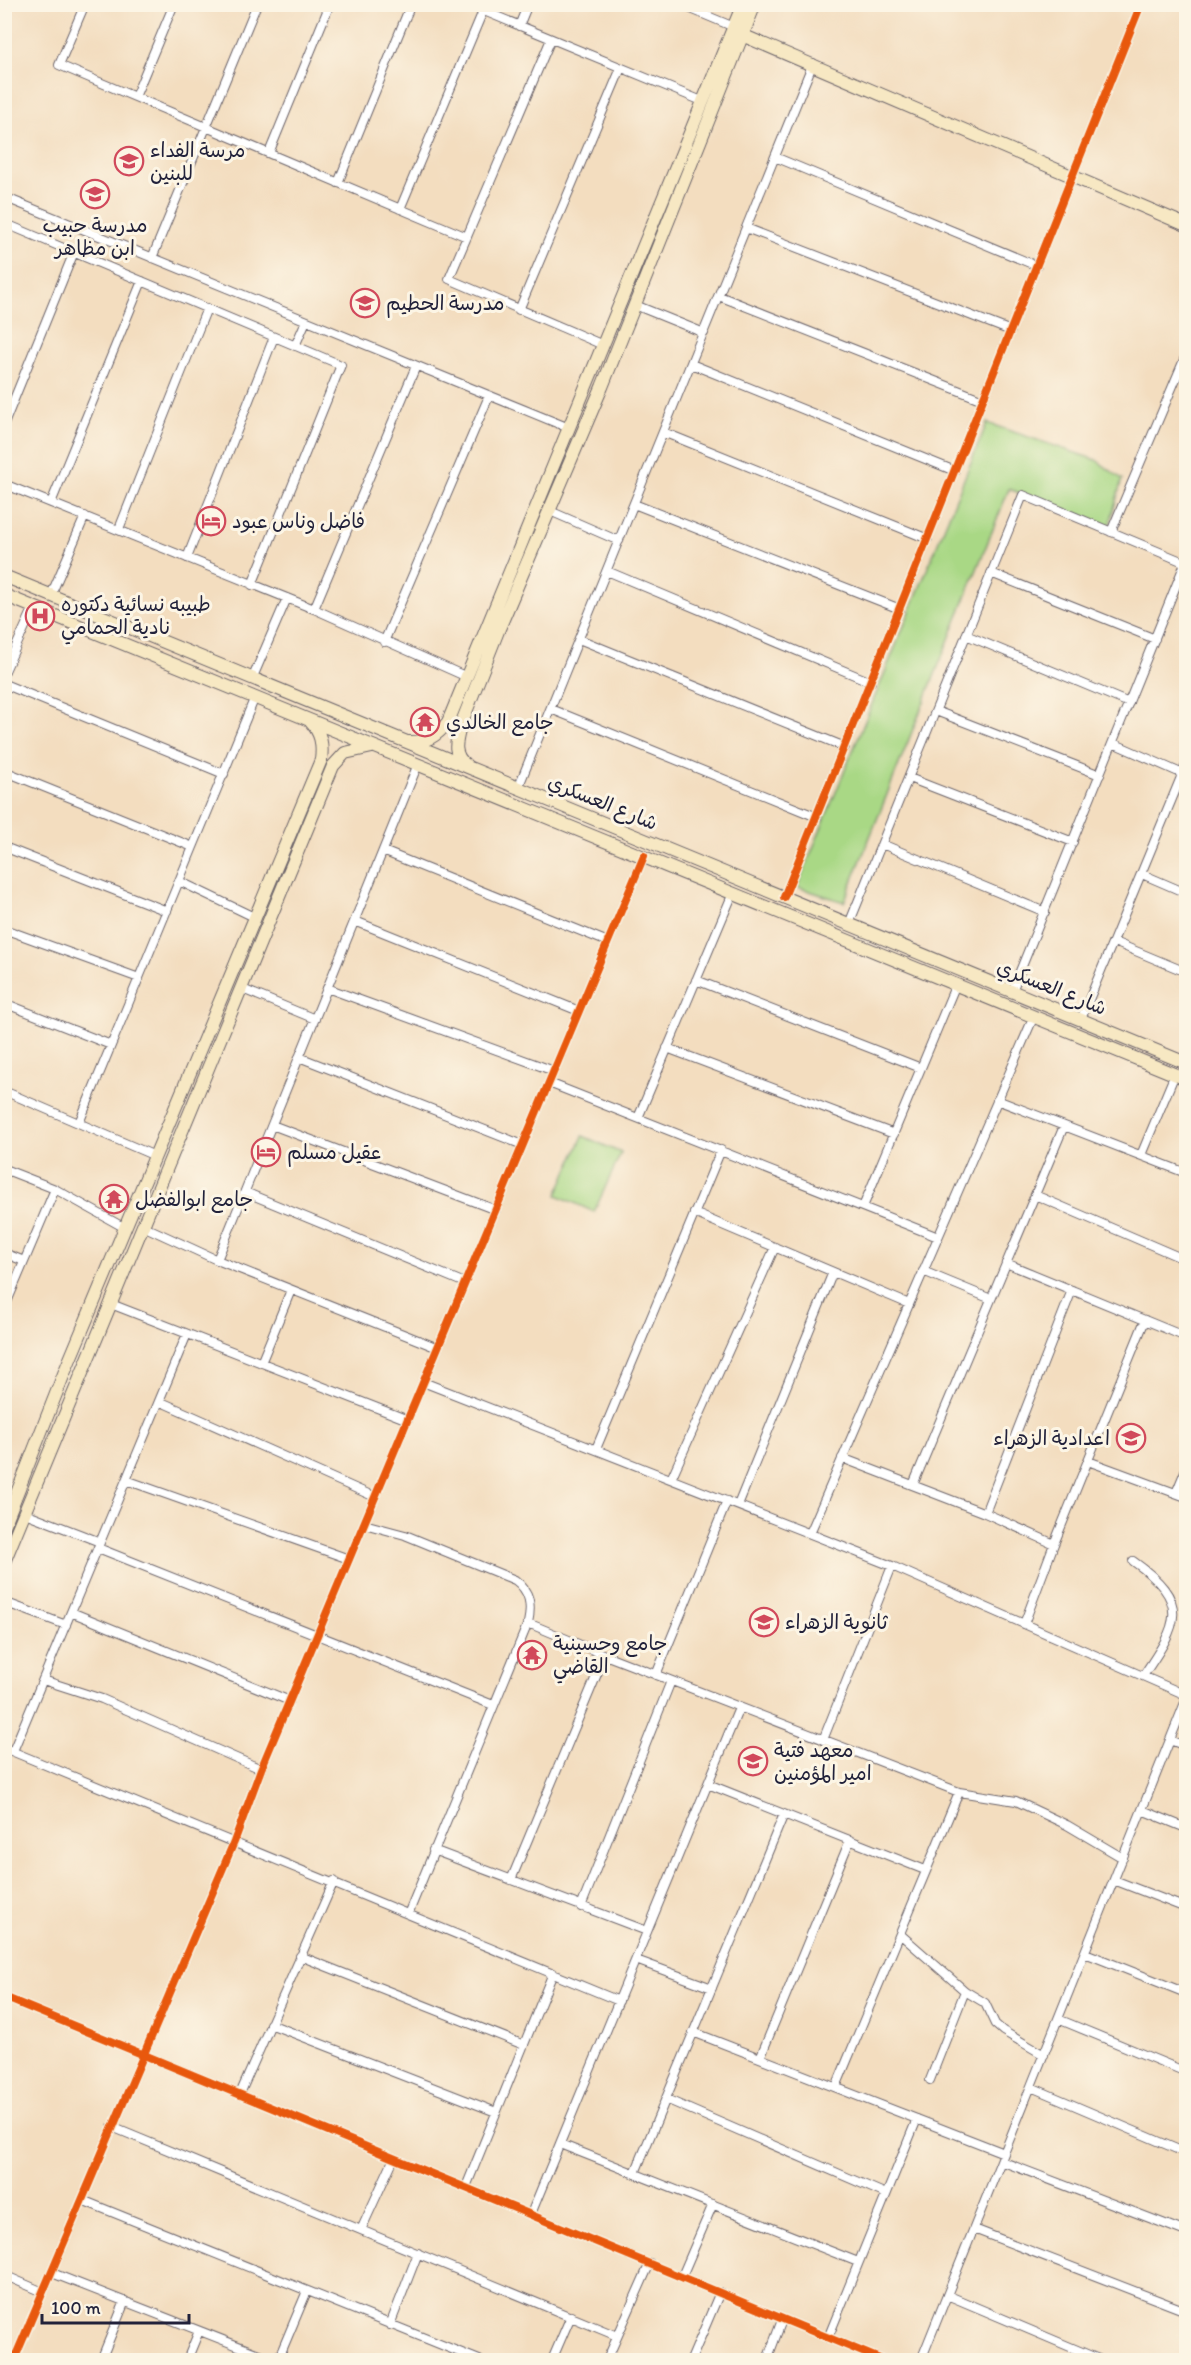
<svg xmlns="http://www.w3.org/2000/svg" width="1191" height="2365" font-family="Itim,'Playpen Sans Arabic',sans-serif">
  <rect width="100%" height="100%" fill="#fcf5e5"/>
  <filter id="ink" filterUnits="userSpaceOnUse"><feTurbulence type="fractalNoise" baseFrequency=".0167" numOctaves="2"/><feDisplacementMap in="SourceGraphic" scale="12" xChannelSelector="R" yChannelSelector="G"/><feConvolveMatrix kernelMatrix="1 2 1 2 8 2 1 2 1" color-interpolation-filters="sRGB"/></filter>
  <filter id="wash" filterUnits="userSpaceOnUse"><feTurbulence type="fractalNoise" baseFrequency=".008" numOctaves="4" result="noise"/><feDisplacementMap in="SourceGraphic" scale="24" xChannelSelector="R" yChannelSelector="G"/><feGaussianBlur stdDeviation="1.35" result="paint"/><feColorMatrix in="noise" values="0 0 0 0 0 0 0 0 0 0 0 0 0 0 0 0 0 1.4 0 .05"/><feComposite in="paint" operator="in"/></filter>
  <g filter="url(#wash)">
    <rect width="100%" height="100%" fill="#f3ddbf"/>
    <path fill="#a9d885" stroke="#667d60" stroke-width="1.5" d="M987,423l109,37 26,19 -13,48 -100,-38 -165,413 -47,-15z
      M583,1136l38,17 -27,59 -37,-17z"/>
  </g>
  <g filter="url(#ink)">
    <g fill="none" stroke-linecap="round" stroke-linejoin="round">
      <g stroke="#6b6369" stroke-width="10">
        <path id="street" d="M85,4l-26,61 408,172
          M467,4l235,97
          M679,4l55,23
          M519,26l9,-22
          M551,39l-102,240 154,66
          M135,97l39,-93
          M269,153l61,-149
          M775,157l262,109
          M338,183l73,-179
          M4,197l565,231
          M400,209l83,-198
          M4,223l337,142 -89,220
          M746,228l265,103
          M152,258l105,-254
          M719,296l264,104
          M635,305l69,28
          M519,310l102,-242
          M295,346l11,-25
          M691,364l264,107
          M4,424l70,-172
          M663,432l265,107
          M4,484l310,125 153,68
          M51,503l91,-222
          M634,504l266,105
          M550,511l69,30
          M119,529l88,-221
          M1111,532l75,-177
          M187,558l87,-221
          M607,571l264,111
          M991,573l164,66
          M51,595l34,-79
          M314,609l102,-243
          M966,635l163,68
          M579,639l266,108
          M384,642l105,-246
          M4,673l30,-66
          M253,677l34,-79
          M4,684l220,90
          M551,709l266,108
          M936,711l164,64
          M1113,743l70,31
          M4,771l189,76
          M909,778l164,64
          M518,788l295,-725
          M882,844l163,68
          M4,847l163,64
          M383,851l225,91
          M1142,874l44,19
          M179,881l75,36
          M784,897l357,-893
          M355,921l224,90
          M849,924l174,-429 163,68
          M4,929l135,49
          M1114,942l72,30
          M696,980l225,88
          M240,988l75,31
          M327,988l227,83
          M1012,991l174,-430
          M4,1003l107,42
          M1081,1019l105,-254
          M667,1048l227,86
          M299,1057l224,88
          M549,1083l389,154
          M4,1091l151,65
          M997,1100l189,73
          M638,1118l95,-225
          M79,1123l176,-426
          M272,1125l224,85
          M1141,1155l34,-81
          M4,1169l51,20 70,39
          M245,1192l220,91
          M1035,1195l151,65
          M863,1207l93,-223
          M694,1213l215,91
          M143,1226l74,34 221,88
          M4,1253l20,8
          M217,1260l201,-496
          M1006,1263l180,74
          M923,1271l68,28
          M111,1304l297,116
          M4,1309l51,-120
          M261,1363l30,-73
          M423,1382l469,184 294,129
          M159,1401l216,96
          M596,1449l125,-299
          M842,1458l143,55 69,31
          M1088,1461l98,36
          M671,1479l104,-232
          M126,1480l223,79
          M913,1485l151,-359
          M1176,1493l10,-24
          M738,1505l95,-233
          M25,1513l75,29
          M985,1513l87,-223
          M364,1524l41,11 110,45c15,11 17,25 13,43l-119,289
          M810,1533l224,-517
          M98,1548l395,157
          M1133,1561c58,41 46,62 10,115
          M4,1602l62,23
          M71,1612l219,89
          M528,1623l77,32 354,137 57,9 51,24 56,33
          M1024,1624l30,-80 91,-224
          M656,1675l71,-174
          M43,1680l59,19 159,70
          M823,1740l69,-174
          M1170,1740l16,6
          M4,1748l615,253
          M13,1751l174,-417
          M708,1784l217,86
          M1142,1810l44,18
          M433,1850l214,81
          M511,1880l94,-225
          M1114,1880l72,28
          M581,1907l90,-226
          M900,1934l65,57 20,12 10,21 8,7 41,24
          M1085,1953l101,40
          M300,1956l224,89
          M636,1960l76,28
          M4,1997l878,363
          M1058,2019l128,53
          M270,2024l226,88
          M693,2032l311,121
          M760,2058l90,-218
          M930,2080l35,-89
          M836,2087l123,-295
          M1031,2087l155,66
          M240,2094l94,-213
          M666,2099l220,95
          M112,2127l505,209
          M560,2144l298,118
          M1001,2161l185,71
          M635,2173l149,-359
          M466,2187l87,-214
          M82,2200l397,160
          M531,2214l208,-506
          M974,2229l212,82
          M361,2230l33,-72
          M52,2273l222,87
          M4,2275l39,17
          M682,2276l31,-72
          M947,2295l154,65
          M390,2325l28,-72
          M828,2338l89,-219
          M4,2360h2
          M14,2360l220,-518 27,-73 383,-913
          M101,2360l24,-59
          M187,2360l12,-29
          M278,2360l29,-69
          M552,2360l19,-44
          M607,2360l43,-97
          M691,2360l29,-68
          M767,2360l15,-40
          M921,2360l265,-660"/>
      </g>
      <g stroke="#6b6369" stroke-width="14">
        <path id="secondary" d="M742,35l444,190
          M4,576l1182,487
          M4,595l1182,484
          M408,742c18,1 29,-6 40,-20l295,-718
          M466,765c-14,-11 -10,-23 -6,-38l38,-96 104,-244 153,-383
          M4,1526l61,-155 256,-611c2,-16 0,-27 -11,-39
          M4,1562l329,-796 12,-13 27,-6"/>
      </g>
      <use href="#street" stroke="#fff" stroke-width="8"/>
      <use href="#secondary" stroke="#f7e8c3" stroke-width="12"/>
      <g stroke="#fcf5e5" stroke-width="11">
        <path id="cycleway" d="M784,897l357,-893
          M4,1997l878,363
          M14,2360l220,-518 27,-73 383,-913"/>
      </g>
      <use href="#cycleway" stroke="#e8590c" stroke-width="8"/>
    </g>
  </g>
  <defs>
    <g id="school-ring" transform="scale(1.5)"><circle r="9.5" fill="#fcf5e5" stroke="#d1495b" stroke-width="1.5"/><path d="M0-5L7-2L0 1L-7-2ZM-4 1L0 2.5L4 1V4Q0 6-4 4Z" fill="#d1495b"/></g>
    <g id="hotel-ring" transform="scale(1.5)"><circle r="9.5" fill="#fcf5e5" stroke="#d1495b" stroke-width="1.5"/><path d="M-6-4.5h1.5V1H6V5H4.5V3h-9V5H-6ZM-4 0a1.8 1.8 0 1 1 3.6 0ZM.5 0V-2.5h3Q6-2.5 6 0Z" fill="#d1495b"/></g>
    <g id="hospital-ring" transform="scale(1.5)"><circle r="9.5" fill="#fcf5e5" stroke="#d1495b" stroke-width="1.5"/><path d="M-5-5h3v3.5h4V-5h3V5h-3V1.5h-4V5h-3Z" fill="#d1495b"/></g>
    <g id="temple-ring" transform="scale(1.5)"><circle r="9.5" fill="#fcf5e5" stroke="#d1495b" stroke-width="1.5"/><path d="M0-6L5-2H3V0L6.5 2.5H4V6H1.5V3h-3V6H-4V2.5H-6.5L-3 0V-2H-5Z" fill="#d1495b"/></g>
  </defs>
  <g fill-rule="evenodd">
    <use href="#school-ring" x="129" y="161"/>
    <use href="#school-ring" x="95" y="194"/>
    <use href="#school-ring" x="365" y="303"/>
    <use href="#hotel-ring" x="211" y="521"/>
    <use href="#hospital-ring" x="40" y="616"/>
    <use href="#temple-ring" x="425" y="722"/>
    <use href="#hotel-ring" x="266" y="1152"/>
    <use href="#temple-ring" x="114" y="1199"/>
    <use href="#school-ring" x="1131" y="1438"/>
    <use href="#school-ring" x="764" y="1622"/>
    <use href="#temple-ring" x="532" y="1655"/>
    <use href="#school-ring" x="753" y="1761"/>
  </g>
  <g text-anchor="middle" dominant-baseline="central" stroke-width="6" stroke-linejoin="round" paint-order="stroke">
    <g font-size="20" fill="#22223b" stroke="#fcf5e5" text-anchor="start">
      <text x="150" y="150">مرسة الفداء<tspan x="150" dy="23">للبنين</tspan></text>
      <text x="95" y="225" text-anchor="middle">مدرسة حبيب<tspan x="95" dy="23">ابن مظاهر</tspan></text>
      <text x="386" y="303">مدرسة الحطيم</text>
      <text x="232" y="521">فاضل وناس عبود</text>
      <text x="61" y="604">طبيبه نسائية دكتوره<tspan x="61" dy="23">نادية الحمامي</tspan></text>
      <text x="446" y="722">جامع الخالدي</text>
      <text x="287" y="1152">عقيل مسلم</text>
      <text x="135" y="1199">جامع ابوالفضل</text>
      <text x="1110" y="1438" text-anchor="end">اعدادية الزهراء</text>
      <text x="785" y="1622">ثانوية الزهراء</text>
      <text x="553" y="1643">جامع وحسينية<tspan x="553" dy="23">القاضي</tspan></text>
      <text x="774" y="1750">معهد فتية<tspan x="774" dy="23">امير المؤمنين</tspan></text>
    </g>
    <g font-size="20" fill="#22223b" stroke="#fcf5e5">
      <text transform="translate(603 802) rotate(22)">شارع العسكري</text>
      <text transform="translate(1052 987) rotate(22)">شارع العسكري</text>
    </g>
  </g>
  <rect width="1191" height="2365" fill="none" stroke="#fcf5e5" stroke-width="24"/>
  <path d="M42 2314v9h147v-9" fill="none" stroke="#22223b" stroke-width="3"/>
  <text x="51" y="2314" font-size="18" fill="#22223b" stroke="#fcf5e5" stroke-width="4.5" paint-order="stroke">100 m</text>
</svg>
